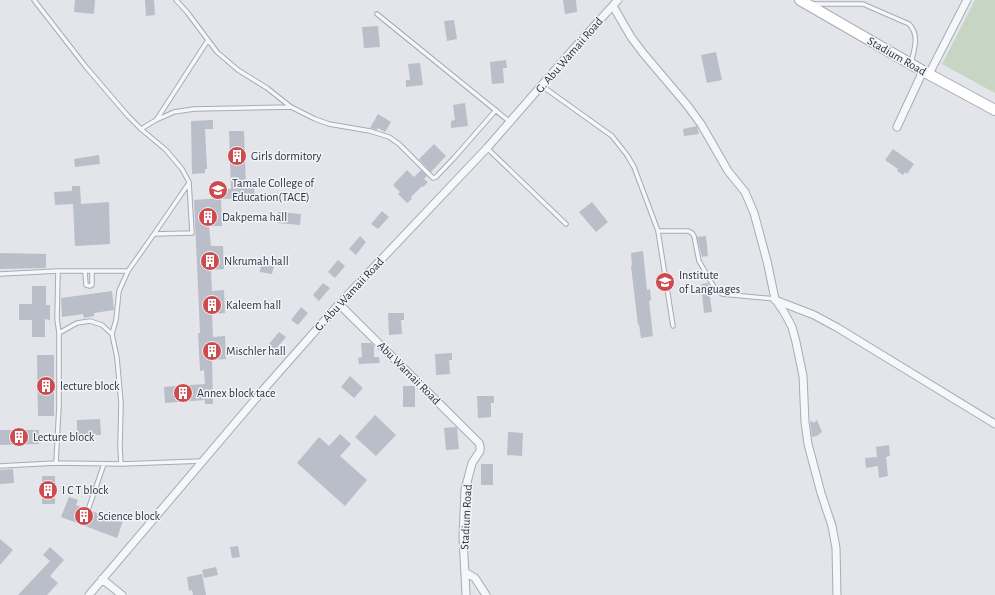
<svg xmlns="http://www.w3.org/2000/svg" width="995" height="595" font-family="'Alegreya Sans',sans-serif">
  <rect width="100%" height="100%" fill="#e3e5eb"/>
  <path fill="#c7d5c4" d="M975,0h20v93l-53,-29z"/>
  <path fill="#babec8" d="M75,0h20l-1,14 -20,-2z
    M145,0h9l1,15 -9,1z
    M563,0h13l1,12 -12,2z
    M454,20l3,19 -10,2 -3,-20z
    M378,26l2,21 -16,1 -2,-21z
    M716,52l6,28 -15,3 -6,-28z
    M506,60l1,8h-4l1,15 -12,1 -2,-22z
    M420,63l3,22 -17,2v-7h4l-2,-16z
    M465,103l3,23 -17,2v-7l4,-1 -2,-15z
    M378,114l13,8 -6,10 -7,-4 -1,2 -7,-2z
    M213,120v9h-8l2,40h-2v4l-13,1 -1,-53z
    M697,126l2,8 -15,2 -1,-7z
    M229,131h15l2,57h8l1,10 -34,1 1,27h-13l2,20h12l1,23 -13,1 1,21 12,-1 1,23 -13,1 1,23 12,-1 1,23 -14,1 1,44h-8v-4l-40,3 -1,-16 41,-3 -1,-14 -4,1 -2,-38h2l-2,-46 -4,-87 27,-2 -1,-9h11z
    M434,144l12,12 -15,16 -12,-13z
    M893,149l21,15 -7,10 -2,-2 -2,3 -6,-4 1,-2 -13,-9z
    M99,155l1,9 -25,3 -1,-8z
    M407,170l7,7 7,-7 6,6 -3,3 4,3 -5,5 -1,-1 -11,11 1,2 -5,4 -9,-9 2,-2 -7,-7z
    M72,186h8l1,18 28,-2 1,42 -35,2 -2,-42 -18,1 -1,-13 18,-1z
    M592,202l16,20 -12,10 -17,-20z
    M382,211l7,6 -11,12 -7,-5z
    M278,212l23,2 -1,11 -23,-2z
    M360,236l6,6 -10,13 -7,-6z
    M706,236l2,20 -6,1 -5,-20z
    M643,251l4,39 3,-1 1,11 -2,1 4,35 -12,2 -2,-14 -1,1 -7,-59 1,-1 -1,-12z
    M0,253l46,1v14l-46,1z
    M338,260l7,6 -10,12 -7,-6z
    M261,264l13,2 -2,8 -12,-2z
    M323,283l7,5 -11,13 -6,-6z
    M708,283l4,29 -8,1 -3,-29z
    M32,286h14v19h4v15l-5,-1v18h-13v-17h-13v-16h13z
    M112,291l2,19 -20,3v3l-10,2 -1,-4 -21,3 -1,-19z
    M301,307l7,6 -10,12 -7,-5z
    M388,313h16v7h-3l1,14 -13,1z
    M279,332l7,5 -11,13 -6,-6z
    M361,343h10l3,3v11h5l1,6 -21,1 -1,-6 4,-1z
    M452,353v7h-3l1,14 -14,1 -1,-21z
    M37,355h17v61h-16z
    M350,376l13,12 -9,10 -13,-11z
    M403,386h12v21h-12z
    M477,396h17v7h-3v14l-13,1z
    M375,415l21,20 -20,21 -21,-19z
    M100,419l1,16h-24v-15z
    M817,420l5,12 -3,2v1l-7,2 -2,-15 2,-1 2,2z
    M456,427l1,1 2,21 -13,1 -2,-22z
    M0,430h39v14l-39,1z
    M508,432l15,1 -1,23 -15,-1z
    M340,434l11,10 -11,12 27,24 -22,26 -48,-43 22,-26 10,9z
    M889,445l1,11 -4,1 2,19 -9,2 -1,-12 -12,2 -1,-10 12,-1 -1,-10z
    M481,464h12v21h-12z
    M13,469l1,14 -14,1v-14z
    M42,476h13v28h-13z
    M69,497l9,3 -2,5 12,5 24,8 2,-4 10,4 -7,20 -56,-21z
    M0,539l13,11 -13,15z
    M238,546l2,11 -8,1 -2,-11z
    M50,547l14,13 -14,16 8,7 -11,12h-29l32,-34 -7,-6z
    M216,567l2,8 -14,3 -2,-8z
    M202,574l4,21h-13l-1,-5 -3,1 -2,-14z"/>
  <g fill="none" stroke-linecap="round" stroke-linejoin="round">
    <g stroke="#a8abb5" stroke-width="5.5">
      <path id="lane" d="M34,0l52,67 42,49 13,13 25,21 16,19 7,13 3,51 -38,1 -26,37 -9,20 -3,29 -4,14
        M176,0l11,12 30,40 21,18 29,18 24,19 24,12 14,5 41,7 19,6 10,7 34,34 3,-1 18,-19 42,-48
        M813,4h50l46,20c11,11 5,26 2,39
        M377,14l133,108
        M542,86l70,50 15,19 7,12 24,64 15,95
        M157,119l51,-79
        M141,129l15,-9 18,-8 20,-3 97,-2
        M487,148l79,76
        M658,231h30l4,2 2,3 5,25 15,26 8,7 53,5
        M154,234l35,-51
        M58,271h70
        M85,272l1,13 4,1 2,-1v-13
        M0,274l58,-3 -1,48 2,14
        M121,464l-1,-17 1,-44 -4,-45 -5,-24 -10,-9 -12,-4 -13,2 -18,10v73l-3,57 65,1 81,-3
        M0,466l56,-3
        M89,507l15,-43"/>
    </g>
    <g stroke="#a8abb5" stroke-width="9">
      <path id="street" d="M613,6l18,31 12,16 44,52 14,19 27,47 17,21 9,21 13,48 8,38 9,13 8,15 4,15 7,34 2,46 3,22 13,49 11,33 4,22 1,47
        M929,74l38,-74
        M897,127l26,-56
        M775,300l39,15 24,13 157,96
        M339,304l140,139 1,3v5l-8,12 -7,27 -2,47 3,58
        M465,572l10,6 11,17
        M102,579l20,16
        M89,595l175,-206 75,-85 148,-156 89,-102 42,-46"/>
    </g>
    <g stroke="#a8abb5" stroke-width="12">
      <path id="secondary" d="M800,0l123,71 72,39"/>
    </g>
    <use href="#lane" stroke="#f6f7f9" stroke-width="3.5"/>
    <use href="#street" stroke="#f6f7f9" stroke-width="7"/>
    <use href="#secondary" stroke="#fff" stroke-width="10"/>
  </g>
  <defs>
    <g id="building-disc" transform="scale(1)"><circle r="9.5" fill="#cd4b4f" stroke="#f3f4f8"/><path d="M-4-6H4V6H1V3H-1V6H-4ZM-2.5-4.3h1.7v1.8h-1.7ZM.8-4.3h1.7v1.8H.8ZM-2.5-1h1.7V.8h-1.7ZM.8-1h1.7V.8H.8Z" fill="#fff"/></g>
    <g id="university-disc" transform="scale(1)"><circle r="9.5" fill="#cd4b4f" stroke="#f3f4f8"/><path d="M0-5L7-2L0 1L-7-2ZM-4 1L0 2.5L4 1V4Q0 6-4 4Z" fill="#fff"/></g>
    <g id="school-disc" transform="scale(1)"><circle r="9.5" fill="#cd4b4f" stroke="#f3f4f8"/><path d="M0-5L7-2L0 1L-7-2ZM-4 1L0 2.5L4 1V4Q0 6-4 4Z" fill="#fff"/></g>
  </defs>
  <g fill-rule="evenodd">
    <use href="#building-disc" x="237" y="156"/>
    <use href="#university-disc" x="218" y="190"/>
    <use href="#building-disc" x="208" y="217"/>
    <use href="#building-disc" x="210" y="261"/>
    <use href="#school-disc" x="665" y="282"/>
    <use href="#building-disc" x="212" y="305"/>
    <use href="#building-disc" x="212" y="351"/>
    <use href="#building-disc" x="46" y="386"/>
    <use href="#building-disc" x="183" y="393"/>
    <use href="#building-disc" x="19" y="437"/>
    <use href="#building-disc" x="48" y="490"/>
    <use href="#building-disc" x="84" y="516"/>
  </g>
  <g text-anchor="middle" dominant-baseline="central" stroke-width="3" stroke-linejoin="round" paint-order="stroke">
    <g font-size="12" fill="#2b3143" stroke="#f3f4f8">
      <text transform="translate(569 55) rotate(-49)">G. Abu Wamaii Road</text>
      <text transform="translate(897 56) rotate(30)">Stadium Road</text>
      <text transform="translate(349 294) rotate(-47)">G. Abu Wamaii Road</text>
      <text transform="translate(409 373) rotate(45)">Abu Wamaii Road</text>
      <text transform="translate(466 517) rotate(-87)">Stadium Road</text>
    </g>
    <g font-size="12" fill="#2b3143" stroke="#f3f4f8" text-anchor="start">
      <text x="251" y="156">Girls dormitory</text>
      <text x="232" y="183">Tamale College of<tspan x="232" dy="14">Education(TACE)</tspan></text>
      <text x="222" y="217">Dakpema hall</text>
      <text x="224" y="261">Nkrumah hall</text>
      <text x="679" y="275">Institute<tspan x="679" dy="14">of Languages</tspan></text>
      <text x="226" y="305">Kaleem hall</text>
      <text x="226" y="351">Mischler hall</text>
      <text x="60" y="386">lecture block</text>
      <text x="197" y="393">Annex block tace</text>
      <text x="33" y="437">Lecture block</text>
      <text x="62" y="490">I C T block</text>
      <text x="98" y="516">Science block</text>
    </g>
  </g>
</svg>
